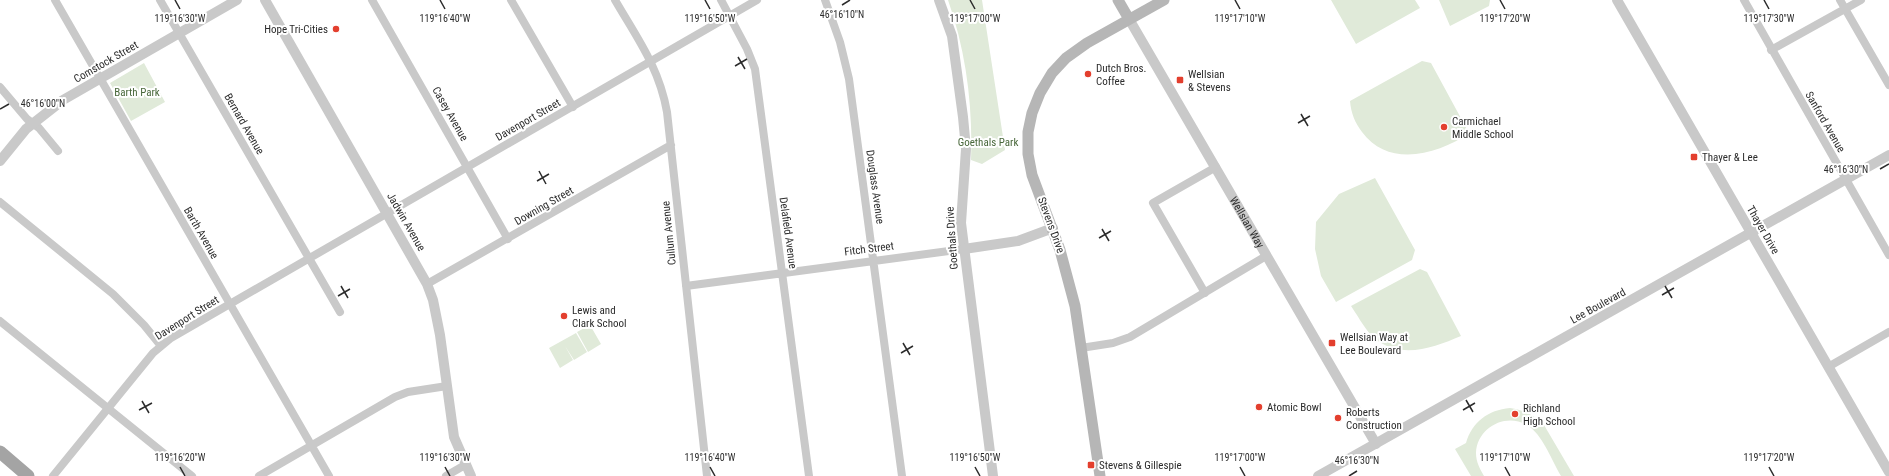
<svg xmlns="http://www.w3.org/2000/svg" width="1889" height="476" font-family="'Roboto Condensed',sans-serif">
  <rect width="100%" height="100%" fill="#fff"/>
  <path fill="#e0ead9" d="M948,0h34l23,150 -23,14 -11,-4c2,-54 -5,-109 -23,-160z
    M1331,0h84l5,8 -64,36z
    M1439,0h51l-1,6 -39,20z
    M1422,61l9,2 38,70c-31,22 -81,35 -107,-1 -7,-9 -11,-19 -12,-31z
    M144,63l21,39 -34,19 -21,-38z
    M1375,178l40,72 -3,10 -76,42 -15,-26 -6,-27 1,-27 23,-28z
    M1420,269l7,3 34,64c-26,11 -57,23 -83,5 -10,-6 -20,-25 -27,-35z
    M590,325l11,19 -13,8 -11,-20z
    M576,333l11,19 -13,8 -9,-14 8,14 -13,8 -11,-20z
    M1510,408c14,2 24,7 34,17l30,51h-13c-9,-15 -17,-38 -31,-49 -21,-16 -53,-1 -54,26 0,9 4,16 8,23h-13l-16,-27 11,-6c6,-21 22,-33 44,-35z"/>
  <g fill="none" stroke-linecap="round" stroke-linejoin="round">
    <path stroke="#c9c9c9" stroke-width="8" d="M55,0l274,476
      M160,0l180,312
      M372,0l136,239
      M511,0l62,107
      M615,0c22,38 44,67 52,112l40,364
      M721,0l26,49 8,20 54,407
      M825,0l15,42 9,37 53,397
      M1744,0l145,255
      M1840,0l49,85
      M1771,50l90,-50
      M0,87l27,32 12,9 19,23
      M0,202l113,92 31,31 17,21
      M427,284l244,-139
      M686,286l278,-37
      M1205,293l-52,-90 63,-36
      M0,321l192,155
      M1081,348l32,-5 17,-6 136,-81
      M1828,367l61,-35
      M53,476l100,-123 18,-15 586,-338
      M259,476l136,-79 13,-5 39,-6
      M446,476l19,-11"/>
    <g stroke="#c9c9c9" stroke-width="10">
      <path d="M265,0l162,284 6,16 7,35 14,102 17,39"/>
      <path d="M939,0l13,36 11,81 3,32 -5,74 32,253"/>
      <path d="M1617,0l272,472"/>
      <path id="s1" d="M1129,19l247,425"/>
      <path d="M0,161l26,-32 37,-29 174,-100"/>
      <path d="M964,249l54,-8 35,-13"/>
      <path d="M1318,476l571,-321"/>
    </g>
    <path stroke="#b6b6b6" stroke-width="11" d="M1118,0l11,19
      M1100,476l-25,-170 -15,-56 -28,-75 -4,-21v-22l4,-19 8,-20 12,-20 14,-15 21,-15 77,-43"/>
    <path stroke="#a4a4a4" stroke-width="13" d="M0,452l28,24"/>
  </g>
  <path fill="none" stroke="#2c2c2c" stroke-width="1.5" d="M175,0l5,9M440,0l5,9M705,0l5,9M970,0l5,9M1235,0l5,9M1500,0l5,9M1764,0l5,9M842,5l8,-5M738,57l7,12M735,66l12,-7M0,109l9,-5M1301,114l7,12M1298,123l12,-7M1880,169l9,-5M539,171l7,13M537,181l12,-7M1102,229l7,12M1099,238l12,-7M341,286l7,12M1665,286l7,12M1662,295l12,-7M338,296l12,-7M903,343l7,12M901,353l12,-7M1466,400l7,12M142,401l7,12M139,410l13,-7M1463,410l12,-7M180,467l5,9M445,467l5,9M710,467l5,9M975,467l5,9M1240,467l5,9M1505,467l5,9M1769,467l5,9M1349,476l8,-5"/>
  <g fill="#e33f2e" stroke="#fff" stroke-width="1.5">
    <circle cx="336" cy="29" r="4"/>
    <circle cx="1088" cy="74" r="4"/>
    <rect x="1176" y="76" width="8" height="8" rx="2"/>
    <circle cx="1444" cy="127" r="4"/>
    <rect x="1690" y="153" width="8" height="8" rx="2"/>
    <circle cx="564" cy="316" r="4"/>
    <rect x="1328" y="339" width="8" height="8" rx="2"/>
    <circle cx="1259" cy="407" r="4"/>
    <circle cx="1515" cy="414" r="4"/>
    <circle cx="1338" cy="418" r="4"/>
    <rect x="1087" y="461" width="8" height="8" rx="2"/>
  </g>
  <g text-anchor="middle" dominant-baseline="central" stroke-width="4" stroke-linejoin="round" paint-order="stroke">
    <g font-size="11" fill="#2c2c2c" stroke="#fff" text-anchor="start">
      <text x="328" y="29" text-anchor="end">Hope Tri-Cities</text>
      <text x="1096" y="68">Dutch Bros.<tspan x="1096" dy="13">Coffee</tspan></text>
      <text x="1188" y="74">Wellsian<tspan x="1188" dy="13">&amp; Stevens</tspan></text>
      <text x="1452" y="121">Carmichael<tspan x="1452" dy="13">Middle School</tspan></text>
      <text x="1702" y="157">Thayer &amp; Lee</text>
      <text x="572" y="310">Lewis and<tspan x="572" dy="13">Clark School</tspan></text>
      <text x="1340" y="337">Wellsian Way at<tspan x="1340" dy="13">Lee Boulevard</tspan></text>
      <text x="1267" y="407">Atomic Bowl</text>
      <text x="1523" y="408">Richland<tspan x="1523" dy="13">High School</tspan></text>
      <text x="1346" y="412">Roberts<tspan x="1346" dy="13">Construction</tspan></text>
      <text x="1099" y="465">Stevens &amp; Gillespie</text>
    </g>
    <g font-size="11" fill="#2c2c2c" stroke="#fff">
      <text transform="translate(106 62) rotate(-30)">Comstock Street</text>
      <text transform="translate(450 114) rotate(60)">Casey Avenue</text>
      <text transform="translate(528 120) rotate(-30)">Davenport Street</text>
      <text transform="translate(1825 122) rotate(60)">Sanford Avenue</text>
      <text transform="translate(244 124) rotate(60)">Bernard Avenue</text>
      <text transform="translate(875 187) rotate(82)">Douglass Avenue</text>
      <text transform="translate(544 206) rotate(-30)">Downing Street</text>
      <text transform="translate(406 222) rotate(60)">Jadwin Avenue</text>
      <text stroke="none"><textPath href="#s1" startOffset="235">Wellsian Way</textPath></text>
      <text transform="translate(1051 225) rotate(70)">Stevens Drive</text>
      <text transform="translate(1763 230) rotate(60)">Thayer Drive</text>
      <text transform="translate(201 233) rotate(60)">Barth Avenue</text>
      <text transform="translate(669 233) rotate(-96)">Cullum Avenue</text>
      <text transform="translate(788 233) rotate(82)">Delafield Avenue</text>
      <text transform="translate(952 238) rotate(-94)">Goethals Drive</text>
      <text transform="translate(869 249) rotate(-7)">Fitch Street</text>
      <text transform="translate(1598 306) rotate(-29)">Lee Boulevard</text>
      <text transform="translate(187 318) rotate(-32)">Davenport Street</text>
    </g>
    <g font-size="11" fill="#48673a" stroke="#fff">
      <text x="137" y="92">Barth Park</text>
      <text x="988" y="142">Goethals Park</text>
    </g>
  </g>
  <g font-size="10" text-anchor="middle" fill="#2c2c2c" stroke="#fff" stroke-width="4" stroke-linejoin="round" paint-order="stroke">
    <text x="842" y="18">46°16'10"N</text>
    <text x="975" y="22">119°17'00"W</text>
    <text x="1769" y="22">119°17'30"W</text>
    <text x="180" y="22">119°16'30"W</text>
    <text x="445" y="22">119°16'40"W</text>
    <text x="710" y="22">119°16'50"W</text>
    <text x="1240" y="22">119°17'10"W</text>
    <text x="1505" y="22">119°17'20"W</text>
    <text x="43" y="107">46°16'00"N</text>
    <text x="1846" y="173">46°16'30"N</text>
    <text x="180" y="461">119°16'20"W</text>
    <text x="445" y="461">119°16'30"W</text>
    <text x="710" y="461">119°16'40"W</text>
    <text x="975" y="461">119°16'50"W</text>
    <text x="1240" y="461">119°17'00"W</text>
    <text x="1505" y="461">119°17'10"W</text>
    <text x="1769" y="461">119°17'20"W</text>
    <text x="1357" y="464">46°16'30"N</text>
  </g>
</svg>
